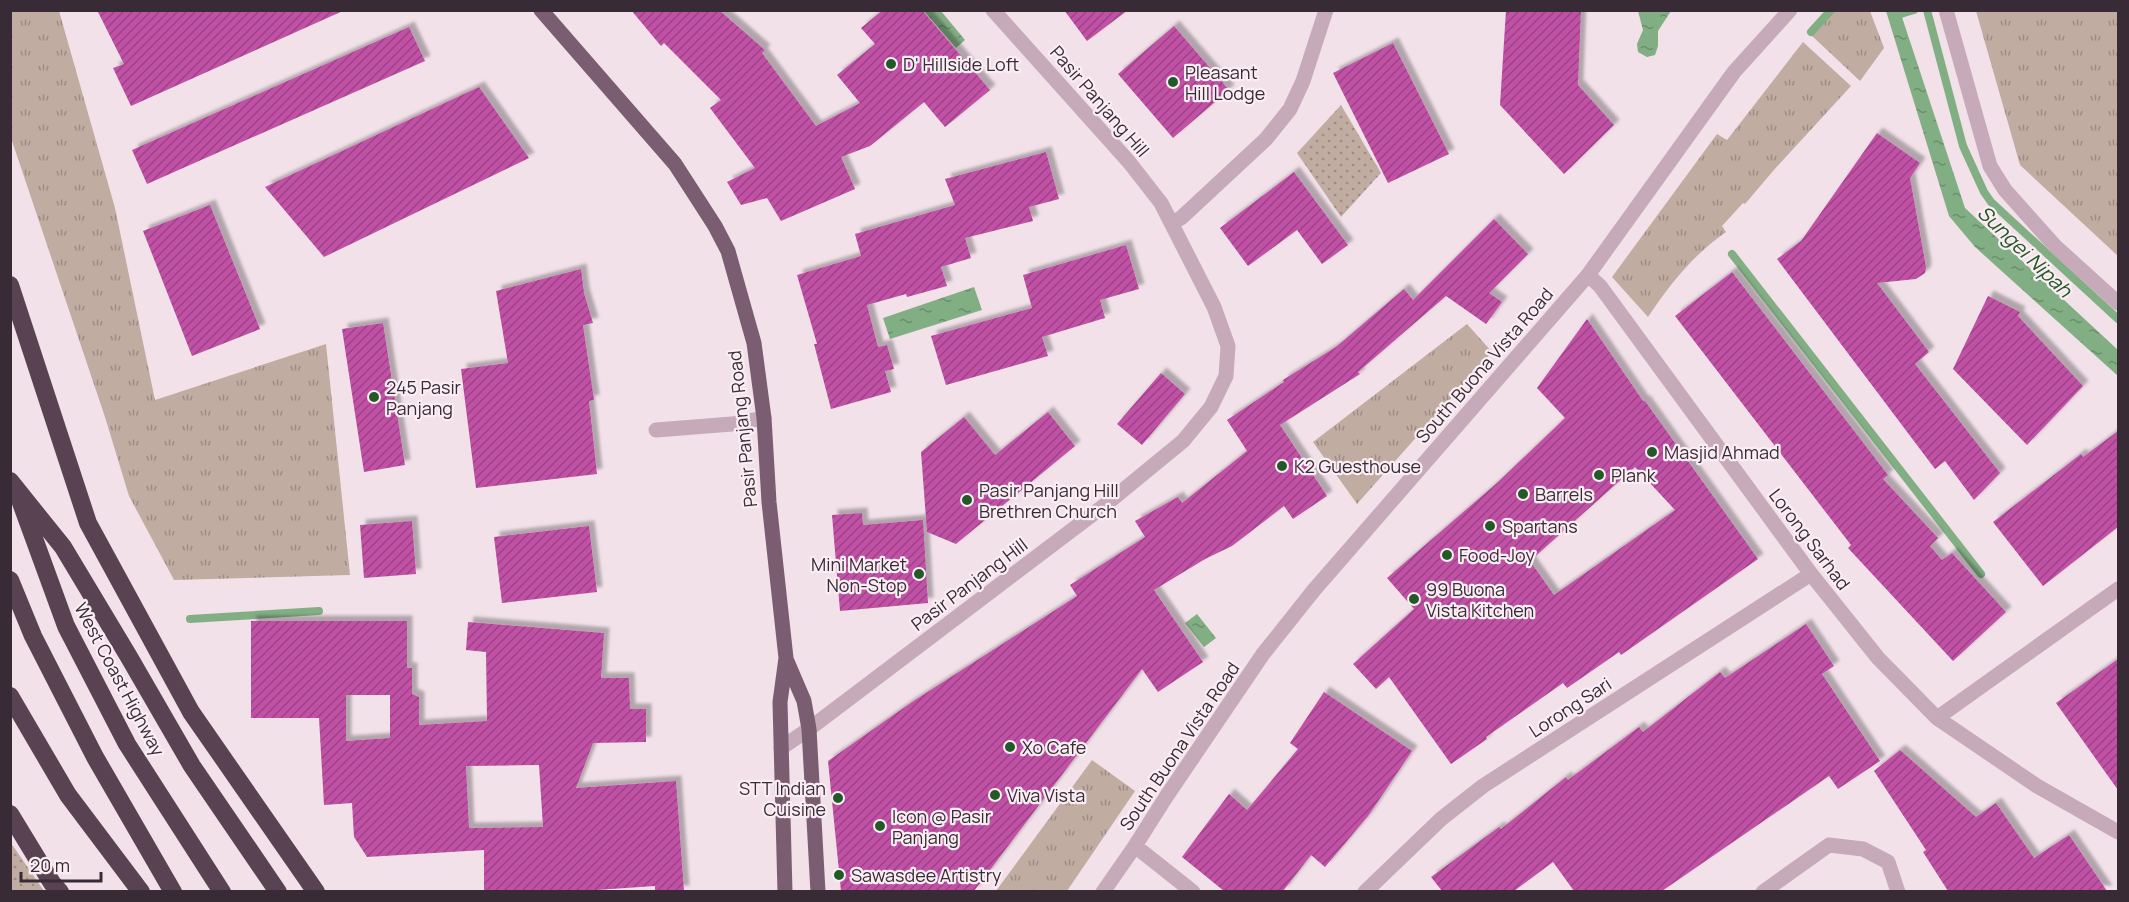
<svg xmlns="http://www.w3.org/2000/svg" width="2129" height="902" font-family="Manrope,sans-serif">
  <defs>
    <pattern id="grass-tufts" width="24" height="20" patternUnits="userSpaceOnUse" patternTransform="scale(1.5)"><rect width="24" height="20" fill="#c1aca1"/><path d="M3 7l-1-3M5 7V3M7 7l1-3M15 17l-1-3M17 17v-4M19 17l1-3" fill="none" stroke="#9e8c84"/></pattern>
    <pattern id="park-dots" width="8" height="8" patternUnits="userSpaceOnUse" patternTransform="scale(1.5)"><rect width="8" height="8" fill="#c1aca1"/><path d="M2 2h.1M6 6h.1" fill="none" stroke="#9e8c84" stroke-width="1.8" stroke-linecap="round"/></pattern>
    <pattern id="water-ripples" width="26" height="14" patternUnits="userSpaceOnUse" patternTransform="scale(1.5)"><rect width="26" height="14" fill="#81ae83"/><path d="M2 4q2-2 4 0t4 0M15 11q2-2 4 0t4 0" fill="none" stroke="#6b8e6c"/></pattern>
    <pattern id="building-hatch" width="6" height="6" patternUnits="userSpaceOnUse" patternTransform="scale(1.5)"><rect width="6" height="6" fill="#c051a5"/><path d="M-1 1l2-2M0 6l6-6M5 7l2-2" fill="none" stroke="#9d4387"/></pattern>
    <filter id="shadow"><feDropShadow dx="5.5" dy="-5.5" stdDeviation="1.5" flood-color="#0004"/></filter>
  </defs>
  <rect width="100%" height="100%" fill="#f2e1e9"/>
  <path fill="url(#grass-tufts)" d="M1836,10l34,1 14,37 -24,33 -49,-46z
    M10,11h49l56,197 40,192 171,-56 24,231 -176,5 -45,-84 -24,-79 -94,-279z
    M1976,11h142v245l-98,-91z
    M1803,42l48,44 -78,85 -28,33 -2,-1 -21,23 4,6c-33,23 -56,52 -78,85l-36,-40 105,-143 10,6z
    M1467,324l25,28 -135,152 -44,-62z
    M1092,760l43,31 -68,100h-71z"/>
  <path fill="url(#park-dots)" d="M1341,105l40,68 -40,44 -44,-64z
    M10,843h1l33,48h-33z"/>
  <path fill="url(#water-ripples)" d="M924,11h17l24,29 -9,8z
    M1638,11h33l-13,20v15l-3,9 -8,2 -9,-5 -1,-8 6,-14z
    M1886,11h14l65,197 153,142v26l-143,-129 -26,-31z
    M974,287l8,23 -92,29 -7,-21z
    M1197,614l19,24 -12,9 -19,-24z"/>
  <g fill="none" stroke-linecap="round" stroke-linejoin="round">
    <path stroke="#81ae83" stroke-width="8" d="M1927,10l36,136 21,46 7,10 127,117
      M1894,16l20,-6
      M1811,32l20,-22
      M1732,254l249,320
      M190,619l129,-8"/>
  </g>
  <path fill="url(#building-hatch)" fill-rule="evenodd" filter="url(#shadow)" d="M97,10h248l-214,96 -18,-38 11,-4z
    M631,10h88l46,40 -3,3 54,73 44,-23 -23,-28 38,-31 -14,-16 22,-18h39l68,80 -45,37 -21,-25 -54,44 -29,11 14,32 -74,32 -14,-23 -26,7 -14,-23 28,-14 -45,-60 11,-8 -57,-57 -3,3z
    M1064,10h64l-41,31z
    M1506,10h75l-3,75 36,40 -50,49 -64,-69z
    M1174,26l55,64 -56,48 -55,-64z
    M409,27l16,34 -278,123 -15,-34z
    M1393,43l56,111 -61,29 -55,-110z
    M479,87l50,71 -205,99 -59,-70z
    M1877,133l43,30 -10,15 16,89 -1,6 -9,6 -39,4 52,69 -14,12 85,109 -26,27 -29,-39 -10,8 -158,-210 24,-18z
    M1046,152l13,47 -30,8 4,14 -68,17 6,20 -30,9 6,19 -40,11 -1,-3 -39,11 11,42 9,-2 7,24 -9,2 6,21 -60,17 -17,-65h3l-20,-69 64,-19 -6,-22 100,-29 -10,-26z
    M1294,172l54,73 -26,19 -25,-34 -49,36 -28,-38z
    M210,205l50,124 -68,27 -49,-125z
    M1494,219l34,35 -39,39 13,9 -16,22 -40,-28 -88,76 2,2 -80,51 47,71 -34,23 -9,-13 -52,40 -27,13 -51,31 49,72 -45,30 -16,-23 -168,222h-133l-13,-130 84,-59 165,-106 -7,-11 75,-48 -10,-16 43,-24 4,6 65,-52 -20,-31 57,-38 -1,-2 53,-33 68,-58 9,11z
    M1126,245l13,44 -39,11 5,18 -63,19 6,19 -102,29 -15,-49 101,-28 -9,-33z
    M581,269l3,24 9,30 -10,2 11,75 -5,1 8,73 -121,14 -15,-119 47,-6 -12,-72z
    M1732,272l156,203 -5,4 55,59 -8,8 12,14 10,-7 54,59 -53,49 -105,-113 3,-3 -176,-229z
    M1988,296l32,16 -2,4 65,70 -56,59 -74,-76z
    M1587,319l56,82h2l113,158 -137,96 -2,-3 -52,36 -4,-5 -77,54 1,2 -36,25 -62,-87 -13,12 -23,-25 61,-55 -27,-31 110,-95 68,-65 -28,-30zM1635,467l40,43 -121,85 -24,-34z
    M383,323l22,142 -41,7 -22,-143z
    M1161,373l24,21 -43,51 -25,-21z
    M1048,412l27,34 -119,98 -29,-12 -6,-80 43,-35 31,38z
    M2118,431v96l-75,59 -50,-64 88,-68 2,3z
    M862,513l1,12 60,-5 5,83 -88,8 -8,-96z
    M412,521l4,53 -52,4 -4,-53z
    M589,526l8,66 -95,11 -8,-66z
    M251,621h156v47h5v26l7,3v28l68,-4 -1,-69 -20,-2 2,-28 136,11 -3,45h28l1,31h16v33l-53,1 -17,45 100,-7 8,110h-29v-5l-73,5h-98v-41l-117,7 -13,-20 -2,-34 -28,2 -5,-87h-68zM346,695h44v43l-44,3zM539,765l4,62 -74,1 -3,-62z
    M1806,624l28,42 -12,8 58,87 -42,28 -9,-13 -167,115h-88l-21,-29 -39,29h-72l-11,-14 68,-50 2,2 65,-52 2,3 71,-53 4,5 77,-60 5,6z
    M2118,659v131l-62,-87z
    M1324,692l88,59 -44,65 -43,51 -14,-12 -28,36h-59l-42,-34 47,-63 18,16 51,-61 -8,-6z
    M1900,750l76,67 20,-14 38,55 35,-23 38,56h-159l-25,-39 3,-2 -52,-79z"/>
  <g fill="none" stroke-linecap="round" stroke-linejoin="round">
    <path stroke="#c7aaba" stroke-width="15" d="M1946,10l44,156 15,24 50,56 63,57
      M1172,223l9,-5 85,-79 24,-30 13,-28 23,-71
      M1588,275l12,11 211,288 67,84 59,60 100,68 81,46
      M656,430l76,-6 32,-6
      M1937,718l181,-129
      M781,748l28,-19 296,-224 78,-64 28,-34 15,-31 2,-30 -14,-39 -53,-104 -32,-41 -136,-152
      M1135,846l58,46
      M1103,892l32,-46 31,-49 97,-143 51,-64 274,-315 146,-203 56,-62
      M1365,892l76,-73 42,-33 328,-212
      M1763,892l66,-47 34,4 25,13 10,30"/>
    <path stroke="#7a5d70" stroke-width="15" d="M541,10l134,154 40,62 13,25 26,92 10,75 5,84 17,156 -6,44 5,190
      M786,659l18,42 5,28 9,163"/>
    <path stroke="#594352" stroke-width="18" d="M10,285l78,238 103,189 125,180
      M10,481l53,66 66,110 63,109 86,126
      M20,500l46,126 61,118 95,148
      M10,580l23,56 62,121 78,135
      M10,696l58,99 73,97
      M10,814l42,69 8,9"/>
  </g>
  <g fill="#225926" stroke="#faedf3" stroke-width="2">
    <circle cx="891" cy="64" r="6"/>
    <circle cx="1173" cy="82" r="6"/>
    <circle cx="374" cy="397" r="6"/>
    <circle cx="1652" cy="452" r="6"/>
    <circle cx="1282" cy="466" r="6"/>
    <circle cx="1599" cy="475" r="6"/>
    <circle cx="1523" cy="494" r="6"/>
    <circle cx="967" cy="500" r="6"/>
    <circle cx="1490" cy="526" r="6"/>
    <circle cx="1447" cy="555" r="6"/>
    <circle cx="919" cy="574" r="6"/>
    <circle cx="1414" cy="599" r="6"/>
    <circle cx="1010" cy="747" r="6"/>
    <circle cx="995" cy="795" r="6"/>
    <circle cx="838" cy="798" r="6"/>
    <circle cx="880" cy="826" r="6"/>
    <circle cx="839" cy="875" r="6"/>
  </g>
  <g text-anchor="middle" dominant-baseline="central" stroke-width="4.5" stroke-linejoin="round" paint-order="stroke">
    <g font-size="18" fill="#392b35" stroke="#faedf3" text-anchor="start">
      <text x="903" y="64">D' Hillside Loft</text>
      <text x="1185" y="72">Pleasant<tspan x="1185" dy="21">Hill Lodge</tspan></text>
      <text x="386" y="387">245 Pasir<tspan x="386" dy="21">Panjang</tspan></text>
      <text x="1664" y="452">Masjid Ahmad</text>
      <text x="1294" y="466">K2 Guesthouse</text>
      <text x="1611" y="475">Plank</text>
      <text x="979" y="490">Pasir Panjang Hill<tspan x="979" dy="21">Brethren Church</tspan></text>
      <text x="1535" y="494">Barrels</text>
      <text x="1502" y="526">Spartans</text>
      <text x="1459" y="555">Food-Joy</text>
      <text x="907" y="564" text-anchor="end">Mini Market<tspan x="907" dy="21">Non-Stop</tspan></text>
      <text x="1426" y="589">99 Buona<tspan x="1426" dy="21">Vista Kitchen</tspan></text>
      <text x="1022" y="747">Xo Cafe</text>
      <text x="826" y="788" text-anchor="end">STT Indian<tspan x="826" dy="21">Cuisine</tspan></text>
      <text x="1007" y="795">Viva Vista</text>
      <text x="892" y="816">Icon @ Pasir<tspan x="892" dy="21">Panjang</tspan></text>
      <text x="851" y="875">Sawasdee Artistry</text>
    </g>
    <g font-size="18" fill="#392b35" stroke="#faedf3">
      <text transform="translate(1100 101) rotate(49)">Pasir Panjang Hill</text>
      <text transform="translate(1484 365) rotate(-49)">South Buona Vista Road</text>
      <text transform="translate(742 429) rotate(-96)">Pasir Panjang Road</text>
      <text transform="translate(1810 539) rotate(53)">Lorong Sarhad</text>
      <text transform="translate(969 584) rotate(-37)">Pasir Panjang Hill</text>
      <text transform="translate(120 679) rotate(62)">West Coast Highway</text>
      <text transform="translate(1570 707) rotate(-33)">Lorong Sari</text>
      <text transform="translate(1179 746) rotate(-56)">South Buona Vista Road</text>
    </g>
    <g font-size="20" font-style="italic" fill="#225926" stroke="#faedf3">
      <text transform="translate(2025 251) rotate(44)">Sungei Nipah</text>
    </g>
  </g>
  <rect width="2129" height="902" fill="none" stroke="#392b35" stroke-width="24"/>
  <path d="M21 872v9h80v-9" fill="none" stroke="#392b35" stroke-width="3"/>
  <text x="30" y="872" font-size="18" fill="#392b35" stroke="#faedf3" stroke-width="4.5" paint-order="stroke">20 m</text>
</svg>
